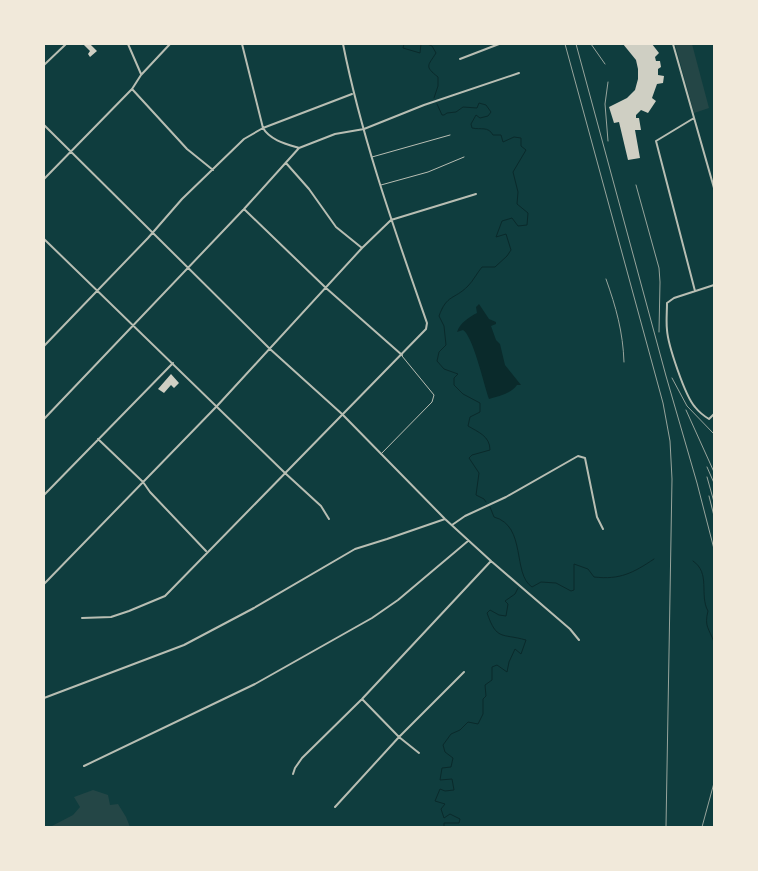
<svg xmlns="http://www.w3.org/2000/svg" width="758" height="871" font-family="'PT Sans',sans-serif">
  <rect width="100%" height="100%" fill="#0f3d3e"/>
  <path fill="#244646" d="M675,44h17l17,64 -15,5z
    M93,790l15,5 2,10 8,-1 8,13 4,10h-80l23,-12 7,-8 -6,-10z"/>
  <path fill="#0a2a2b" d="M479,304l10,15 7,3v2l-5,2 5,14 4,4 5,21 16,20h-4c-6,9 -19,11 -28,14 -5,-14 -16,-63 -26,-69l-6,2c3,-9 12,-15 20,-19l-1,-6z"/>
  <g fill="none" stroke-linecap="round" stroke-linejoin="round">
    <path stroke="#0a2a2b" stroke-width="1" d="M404,44l-1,4 17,5 1,-9
      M427,44l5,2 4,7c-8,13 -12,13 2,24v9l-4,12
      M437,104l5,11h2l3,-2 9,-1 7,-5 14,1 2,-5 7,2 5,7 -3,4 -8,2 -4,-3 -5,9 1,4c9,2 16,-2 21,7h8l2,7 11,-5 7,1v8l5,4 -13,22 5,20 -1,12 11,9 -1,12 -9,1 -6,-8 -10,3 -6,16 10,-3 5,16 -4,6 -12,11h-13c-5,6 -9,14 -14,19 -14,14 -21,8 -29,30l5,10 2,19 -7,7 -2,9 7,8 14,5 -4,4v7l9,9 17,9v9l-10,5 -2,9c10,6 22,10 22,24l-18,5 -3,3 10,15 -3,22 8,4 2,3
      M490,507l4,10c33,9 18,57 38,70l9,-5 15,1 15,8 3,-1v-26l14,5 6,8c26,3 39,-4 60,-18
      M693,561c18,12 6,34 15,50 -4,16 1,17 6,31
      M444,827v-4h15l1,-4 -10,-5 -6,4 -3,-9 4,-5 -10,-3 5,-12 5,2 9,-1 -2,-11 -12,1 2,-12 9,-1 2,-9 -8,-6 -2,-7 8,-11 9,-4 8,-8 10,2 5,-10v-15l3,-3 -1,-11 7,-5v-13l5,-2 10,7 2,-10 6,-13 6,5 5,-14c-25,-7 -29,1 -39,-27l3,-3 9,5 7,1 2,-12 -3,-3 10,-7 3,-6"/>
  </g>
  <path fill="#cfcfc3" d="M83,44h7l7,7 -7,6 -2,-3 2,-3z
    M623,44h29l7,9 -4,4 1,4h4l1,6 -3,2v6l6,1 -1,7 -6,1 -5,14 4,3 -8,12 -7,-3 -5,5v3h3l2,12h-6l5,28 -12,2 -9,-38 -5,1 -5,-16 18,-9 8,-8 3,-11v-10l-2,-9z
    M171,374l8,9 -5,5 -3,-3 -7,8 -6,-4z"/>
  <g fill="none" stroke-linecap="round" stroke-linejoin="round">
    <path stroke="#b8beb3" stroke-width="1" d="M372,157l78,-22
      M381,185l47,-13 36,-15
      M381,454l51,-52 2,-7 -32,-39"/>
    <path stroke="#b8beb3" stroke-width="2" d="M128,44l13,30
      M242,44l21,84c7,12 23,16 36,20
      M673,44l41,144
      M460,59l39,-15
      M44,65l22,-21
      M132,89l55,60 26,21
      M694,118l-38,23 39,150
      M44,125l226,224 72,65 103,105 46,42 79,68 9,11
      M286,163l23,26 27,38 26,21
      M44,179l88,-90 9,-14 29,-31
      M244,209l82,79 76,67
      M44,239l241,234 36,33 8,13
      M714,285l-40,13 -7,5c0,9 -1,19 0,27 1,15 18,66 28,77 4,5 9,9 14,12l5,-5
      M44,346l104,-108 34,-39 62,-60 19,-11 89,-34
      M44,419l200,-210 55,-61 36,-14 29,-5 60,-24 95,-32
      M98,439l45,43 7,10 56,59
      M44,495l129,-132
      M452,525l13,-9 41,-19 72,-41 7,2 12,59 6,12
      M44,584l173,-178 145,-158 29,-28 85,-26
      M82,618l29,-1 18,-6 36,-15 261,-267 1,-6c-32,-92 -65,-184 -84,-279
      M44,698l140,-53 70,-37 101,-59 32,-10 58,-20
      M362,699l37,38 20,16
      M84,766l171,-82 117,-66 26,-18 70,-59
      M293,774l2,-6 7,-10 60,-59 129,-138
      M335,807l64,-70 65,-65"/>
    <path stroke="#97a49c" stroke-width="1" d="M565,44l98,359 7,38 2,38 -6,348
      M576,44l90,332 31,107 17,66
      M591,44l14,20
      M608,82l-3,22 3,37
      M636,185l23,83 1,14 -1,50
      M606,279c10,28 17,53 18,83
      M672,378l15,28 27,28
      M686,410l28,62
      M707,467l7,16
      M707,477l7,25
      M709,496l5,20
      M702,827l12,-44"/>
  </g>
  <rect width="758" height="871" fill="none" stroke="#f1e9da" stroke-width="90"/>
</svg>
